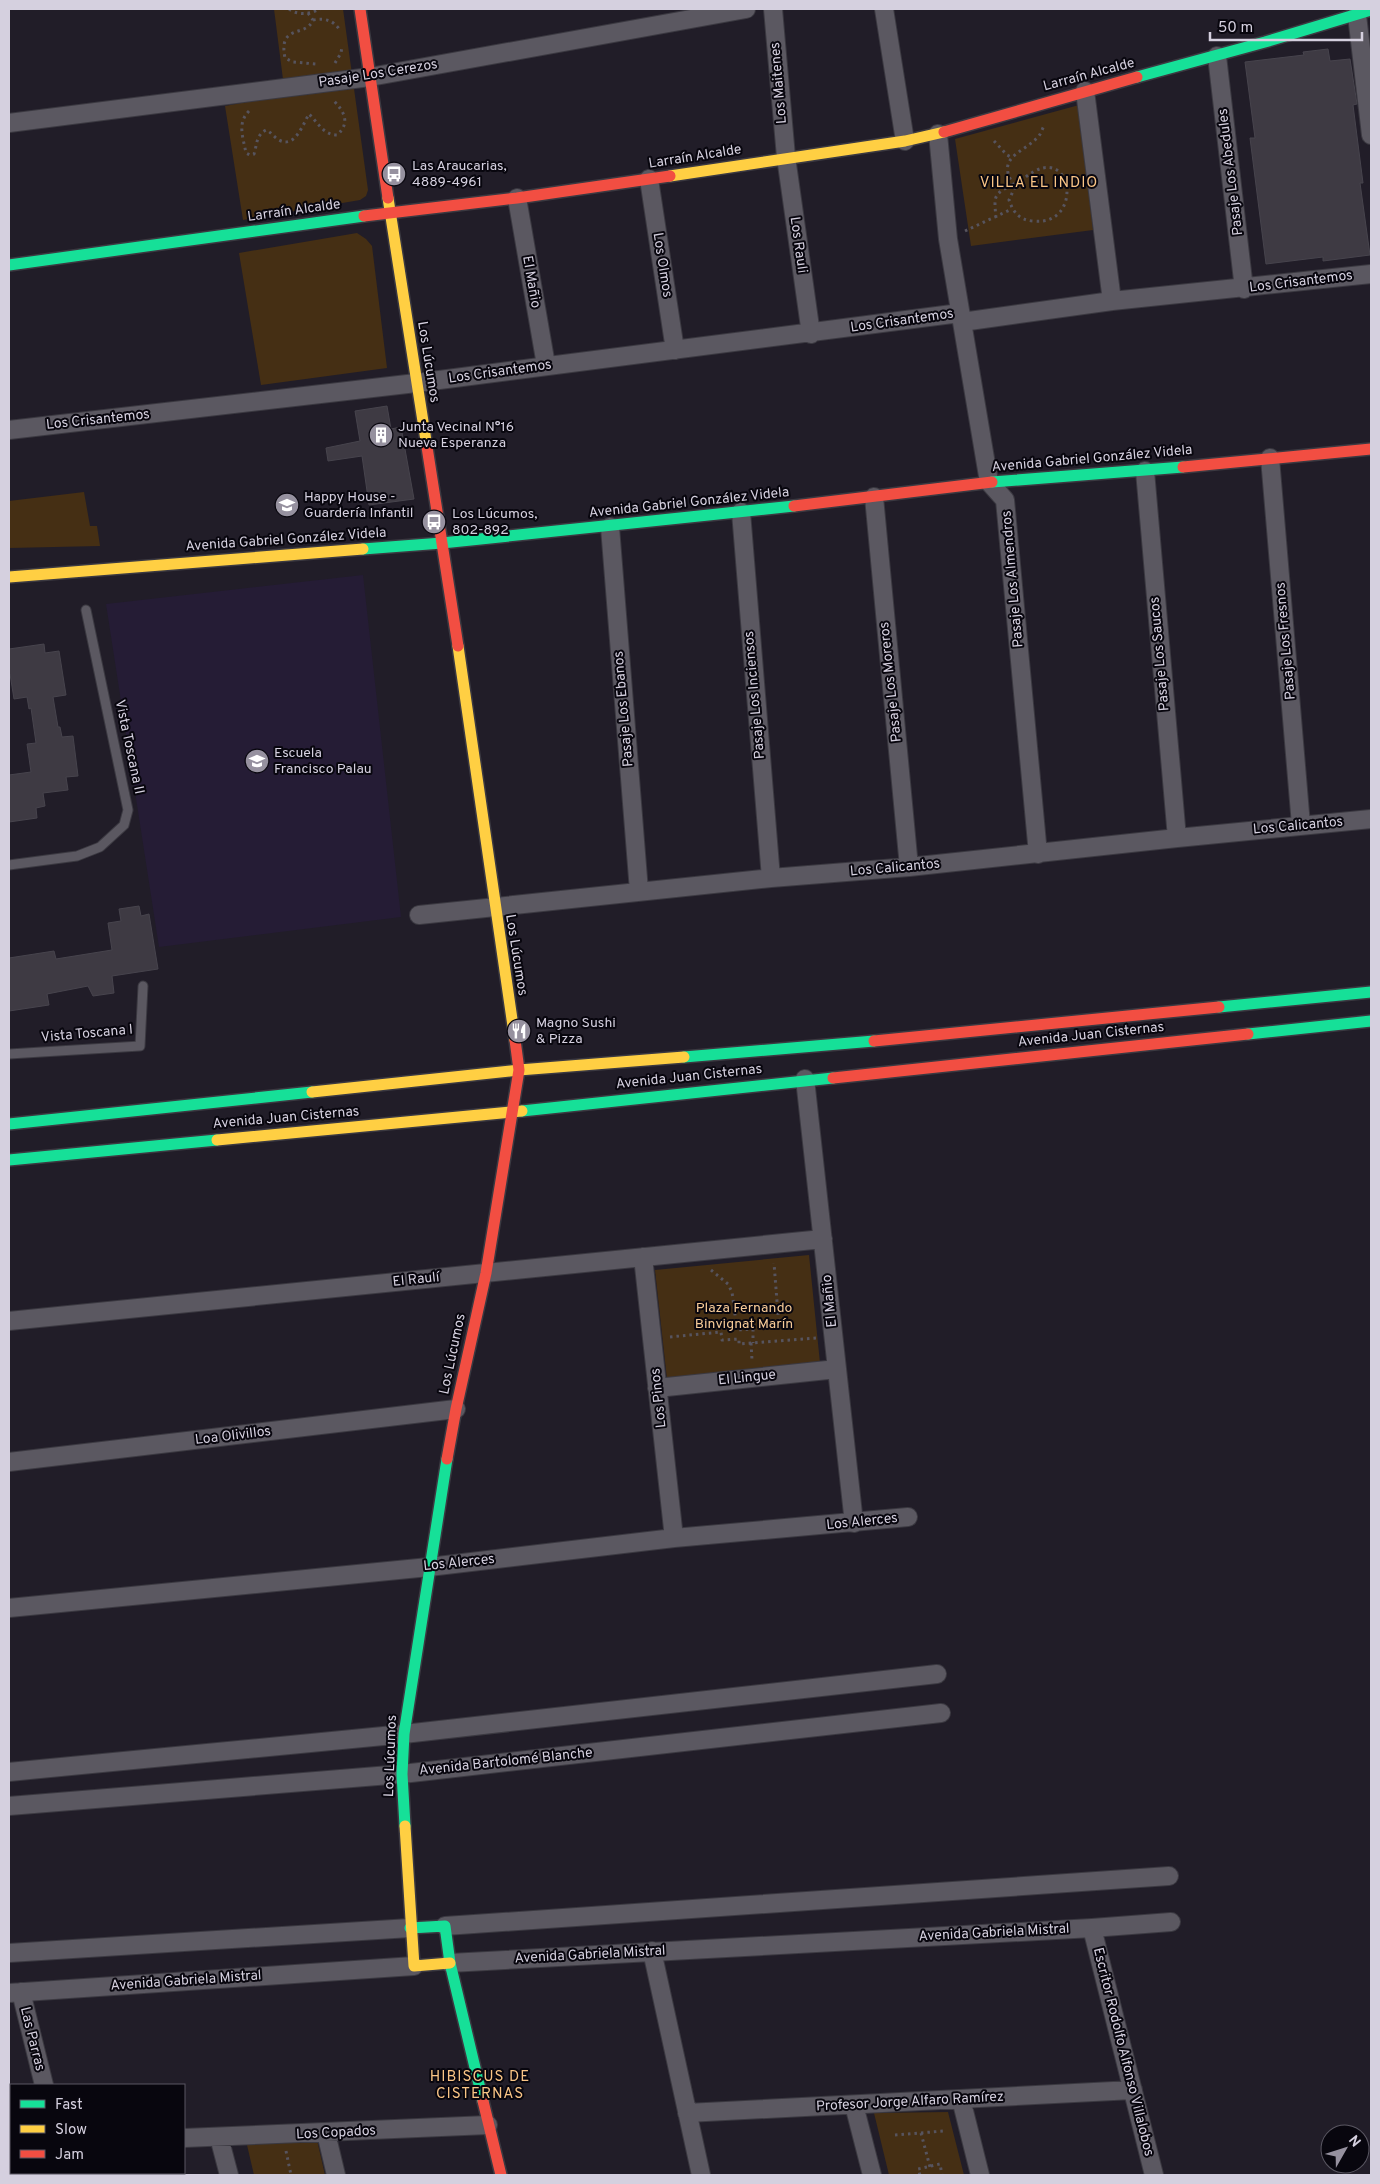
<svg xmlns="http://www.w3.org/2000/svg" width="1380" height="2184" font-family="Overpass,sans-serif">
  <rect width="100%" height="100%" fill="#211d28"/>
  <path fill="#251c35" d="M363,575l38,342 -242,30 -53,-343z"/>
  <path fill="#452f14" d="M274,9h69l25,181 -2,6 -6,4 -117,20 -18,-114 60,-11z
    M1079,105l14,125 -122,16 -16,-107z
    M357,233l9,6 6,7 15,122 -126,17 -22,-132z
    M84,492l6,34h7l3,20 -91,2v-47z
    M809,1255l11,108 -153,16 -12,-109z
    M948,2112l16,63h-75l-15,-62z
    M317,2140l8,35h-71l-7,-30z"/>
  <path fill="#3e3a43" stroke="#47444d" d="M1328,49l2,12 20,-2 7,45 -4,1 10,78h-3l10,72 -47,6v-4l-57,7 -16,-126h5l-10,-76 59,-7 -1,-3z
    M387,406l4,23 10,-2 13,72 -45,6 -7,-49 -34,5 -2,-13 34,-7 -5,-30z
    M44,644l1,9 14,-2 7,44 -13,2 5,30h2l2,10 11,-1 5,40 -12,1 2,13 -25,3 2,13 -9,2 1,10 -28,4v-47l22,-3 -4,-28 9,-1 -5,-35 -2,1 -2,-12 -13,2 -4,-25h-1v-25z
    M139,906l2,10 8,-2 9,55 -46,7 2,17 -21,3 -5,-10 -41,8 2,11 -40,6v-53l45,-7 2,8 56,-9 -4,-27 13,-2 -2,-12z"/>
  <g fill="none" stroke-linecap="round" stroke-linejoin="round">
    <g stroke="#3b3941" stroke-width="11">
      <path id="lane" d="M9,865l68,-9 23,-9 24,-22 4,-15 -42,-200
        M9,1054l131,-8 3,-60"/>
    </g>
    <g stroke="#3b3941" stroke-width="20">
      <path id="street" d="M773,9l13,148 25,177
        M884,9l21,132
        M1357,15l14,120
        M1217,56l27,233
        M1085,91l27,210
        M9,123l361,-46 376,-68
        M938,134l10,105 41,243 16,18 33,354
        M649,179l26,171
        M517,198l29,167
        M962,322l150,-21 259,-27
        M9,430l407,-47 544,-70
        M1270,458l31,367
        M1145,471l32,367
        M874,497l35,370
        M741,512l30,366
        M610,527l29,364
        M419,915l352,-37 138,-11 268,-29 194,-19
        M805,1079l49,444
        M643,1257l31,281
        M9,1321l814,-82
        M657,1388l180,-19
        M9,1462l447,-53
        M9,1608l420,-41 245,-29 234,-21
        M9,1772l395,-38 533,-60
        M9,1806l393,-32 539,-61
        M445,1926l724,-50
        M1092,1928l62,247
        M652,1951l49,224
        M9,1953l401,-25
        M450,1963l642,-35 79,-6
        M21,1992l23,93
        M9,1993l405,-27
        M961,2099l19,76
        M854,2105l18,70
        M687,2113l446,-23
        M326,2133l10,42
        M219,2137l10,38
        M184,2138l304,-13
        M66,2173v2"/>
    </g>
    <g stroke="#3b3941" stroke-width="14">
      <path id="fast" d="M1137,77l128,-35 106,-32
        M9,265l355,-49
        M992,482l191,-15
        M363,549l79,-6 352,-37
        M1219,1007l152,-15
        M1248,1034l123,-13
        M684,1057l190,-16
        M522,1111l311,-33
        M9,1124l303,-32
        M9,1160l208,-20
        M405,1826l-3,-52 2,-40 43,-275
        M410,1928l35,-2 5,37 33,138"/>
    </g>
    <g stroke="#3b3941" stroke-width="14">
      <path id="slow" d="M670,176l235,-35 39,-9
        M388,198l39,249
        M9,577l354,-28
        M458,646l57,394
        M312,1092l207,-22 165,-13
        M217,1140l305,-29
        M405,1826l9,140 36,-3"/>
    </g>
    <g stroke="#3b3941" stroke-width="14">
      <path id="jam" d="M360,9l28,189
        M944,132l193,-55
        M364,216l153,-18 153,-22
        M427,447l31,199
        M1183,467l188,-18
        M794,506l198,-24
        M874,1041l345,-34
        M833,1078l415,-44
        M447,1459l9,-50 30,-136 33,-203 -4,-30
        M483,2101l18,74"/>
    </g>
    <path stroke="#57545e" stroke-width="3" stroke-dasharray="2.5 4" stroke-linecap="butt" d="M289,9c10,7 21,5 31,0
      M308,13l5,7c-7,18 -35,3 -28,38l8,4 23,2
      M313,20c12,-2 20,0 27,10
      M335,63l6,-10 1,-7
      M249,111c-12,12 -6,26 -3,42l4,2 4,-1c3,-9 2,-19 12,-24 5,2 8,7 13,10 16,9 24,-16 30,-26 9,9 15,21 28,21 14,-12 7,-24 -4,-35
      M994,141l13,14 4,2
      M1015,187l-6,13c4,12 10,20 24,21 55,7 39,-95 -18,-34 -21,-30 7,-33 23,-50 3,-3 4,-8 6,-11
      M996,218c-2,-23 -3,-23 17,-34
      M965,231l47,-22
      M711,1270l17,14 4,8 5,38 42,-3 -5,-64
      M753,1329v14
      M670,1337l51,-5 1,8 17,-1v5l78,-6
      M751,1343l1,17
      M921,2133l9,34
      M895,2135l49,-4
      M286,2151l5,24
      M920,2175l-2,-6 22,-5 2,11"/>
    <use href="#lane" stroke="#5b5861" stroke-width="9"/>
    <use href="#street" stroke="#5b5861" stroke-width="18"/>
    <use href="#fast" stroke="#16e098" stroke-width="11"/>
    <use href="#slow" stroke="#ffcf43" stroke-width="11"/>
    <use href="#jam" stroke="#f24e42" stroke-width="11"/>
  </g>
  <defs>
    <g id="bus-disc" transform="scale(1.25)"><circle r="9.5" fill="#96919f" stroke="#08060e"/><path d="M-5-6H5V4H4V6H2V4H-2V6H-4V4H-5ZM-3.5-4V0h7V-4ZM-3.5 1.2v1.5H-2V1.2ZM2 1.2v1.5H3.5V1.2Z" fill="#fff"/></g>
    <g id="building-disc" transform="scale(1.25)"><circle r="9.5" fill="#96919f" stroke="#08060e"/><path d="M-4-6H4V6H1V3H-1V6H-4ZM-2.5-4.3h1.7v1.8h-1.7ZM.8-4.3h1.7v1.8H.8ZM-2.5-1h1.7V.8h-1.7ZM.8-1h1.7V.8H.8Z" fill="#fff"/></g>
    <g id="school-disc" transform="scale(1.25)"><circle r="9.5" fill="#96919f" stroke="#08060e"/><path d="M0-5L7-2L0 1L-7-2ZM-4 1L0 2.5L4 1V4Q0 6-4 4Z" fill="#fff"/></g>
    <g id="restaurant-disc" transform="scale(1.25)"><circle r="9.5" fill="#96919f" stroke="#08060e"/><path d="M-5-6h1v4h1v-4h1v4h1v-4h1v5L-1.5 .5V6h-2V.5L-5-1ZM5-6V6H3V1.5H1.5Q1.5-4 5-6Z" fill="#fff"/></g>
  </defs>
  <g fill-rule="evenodd">
    <use href="#bus-disc" x="394" y="174"/>
    <use href="#building-disc" x="381" y="435"/>
    <use href="#school-disc" x="287" y="505"/>
    <use href="#bus-disc" x="434" y="522"/>
    <use href="#school-disc" x="257" y="761"/>
    <use href="#restaurant-disc" x="519" y="1031"/>
  </g>
  <g text-anchor="middle" dominant-baseline="central" stroke-width="4" stroke-linejoin="round" paint-order="stroke">
    <g font-size="14" fill="#d5d0df" stroke="#08060e">
      <text transform="translate(378 74) rotate(-9)">Pasaje Los Cerezos</text>
      <text transform="translate(1089 75) rotate(-15)">Larraín Alcalde</text>
      <text transform="translate(779 83) rotate(-95)">Los Maitenes</text>
      <text transform="translate(695 157) rotate(-9)">Larraín Alcalde</text>
      <text transform="translate(1231 172) rotate(-97)">Pasaje Los Abedules</text>
      <text transform="translate(294 211) rotate(-8)">Larraín Alcalde</text>
      <text transform="translate(798 245) rotate(82)">Los Rauli</text>
      <text transform="translate(662 265) rotate(81)">Los Olmos</text>
      <text transform="translate(531 282) rotate(80)">El Mañio</text>
      <text transform="translate(1301 282) rotate(-7)">Los Crisantemos</text>
      <text transform="translate(902 321) rotate(-8)">Los Crisantemos</text>
      <text transform="translate(428 362) rotate(81)">Los Lúcumos</text>
      <text transform="translate(500 372) rotate(-8)">Los Crisantemos</text>
      <text transform="translate(98 420) rotate(-6)">Los Crisantemos</text>
      <text transform="translate(1092 459) rotate(-5)">Avenida Gabriel González Videla</text>
      <text transform="translate(689 503) rotate(-6)">Avenida Gabriel González Videla</text>
      <text transform="translate(286 540) rotate(-4)">Avenida Gabriel González Videla</text>
      <text transform="translate(1013 579) rotate(-95)">Pasaje Los Almendros</text>
      <text transform="translate(1286 641) rotate(-95)">Pasaje Los Fresnos</text>
      <text transform="translate(1160 654) rotate(-95)">Pasaje Los Saucos</text>
      <text transform="translate(891 682) rotate(-96)">Pasaje Los Moreros</text>
      <text transform="translate(755 695) rotate(-95)">Pasaje Los Inciensos</text>
      <text transform="translate(624 709) rotate(-95)">Pasaje Los Ebanos</text>
      <text transform="translate(129 747) rotate(78)">Vista Toscana II</text>
      <text transform="translate(1298 826) rotate(-5)">Los Calicantos</text>
      <text transform="translate(895 868) rotate(-5)">Los Calicantos</text>
      <text transform="translate(516 955) rotate(81)">Los Lúcumos</text>
      <text transform="translate(87 1034) rotate(-5)">Vista Toscana I</text>
      <text transform="translate(1091 1035) rotate(-6)">Avenida Juan Cisternas</text>
      <text transform="translate(689 1077) rotate(-6)">Avenida Juan Cisternas</text>
      <text transform="translate(286 1118) rotate(-5)">Avenida Juan Cisternas</text>
      <text transform="translate(416 1280) rotate(-6)">El Raulí</text>
      <text transform="translate(830 1301) rotate(-96)">El Mañio</text>
      <text transform="translate(453 1354) rotate(-78)">Los Lúcumos</text>
      <text transform="translate(747 1378) rotate(-6)">El Lingue</text>
      <text transform="translate(659 1398) rotate(-96)">Los Pinos</text>
      <text transform="translate(233 1436) rotate(-7)">Loa Olivillos</text>
      <text transform="translate(862 1522) rotate(-6)">Los Alerces</text>
      <text transform="translate(459 1563) rotate(-6)">Los Alerces</text>
      <text transform="translate(391 1756) rotate(-88)">Los Lúcumos</text>
      <text transform="translate(506 1762) rotate(-6)">Avenida Bartolomé Blanche</text>
      <text transform="translate(994 1933) rotate(-3)">Avenida Gabriela Mistral</text>
      <text transform="translate(590 1955) rotate(-3)">Avenida Gabriela Mistral</text>
      <text transform="translate(186 1981) rotate(-4)">Avenida Gabriela Mistral</text>
      <text transform="translate(32 2039) rotate(76)">Las Parras</text>
      <text transform="translate(1123 2052) rotate(76)">Escritor Rodolfo Alfonso Villalobos</text>
      <text transform="translate(910 2102) rotate(-3)">Profesor Jorge Alfaro Ramírez</text>
      <text transform="translate(336 2133) rotate(-3)">Los Copados</text>
    </g>
    <g font-size="14" fill="#d5d0df" stroke="#08060e" text-anchor="start">
      <text x="412" y="166">Las Araucarias,<tspan x="412" dy="16">4889-4961</tspan></text>
      <text x="398" y="427">Junta Vecinal N°16<tspan x="398" dy="16">Nueva Esperanza</tspan></text>
      <text x="304" y="497">Happy House -<tspan x="304" dy="16">Guardería Infantil</tspan></text>
      <text x="452" y="514">Los Lúcumos,<tspan x="452" dy="16">802-892</tspan></text>
      <text x="274" y="753">Escuela<tspan x="274" dy="16">Francisco Palau</tspan></text>
      <text x="536" y="1023">Magno Sushi<tspan x="536" dy="16">&amp; Pizza</tspan></text>
    </g>
    <g font-size="14" fill="#f7cb98" stroke="#08060e">
      <text x="744" y="1308">Plaza Fernando<tspan x="744" dy="16">Binvignat Marín</tspan></text>
    </g>
    <g font-size="15" letter-spacing="1" fill="#fac586" stroke="#08060e">
      <text x="1039" y="183">VILLA EL INDIO</text>
      <text x="480" y="2077">HIBISCUS DE<tspan x="480" dy="17">CISTERNAS</tspan></text>
    </g>
  </g>
  <rect width="1380" height="2184" fill="none" stroke="#d5d0df" stroke-width="20"/>
  <rect x="10" y="2084" width="175" height="90" fill="#08060e" stroke="#5a5762"/>
  <rect x="20" y="2100" width="25" height="8" fill="#16e098" stroke="#5a5762"/>
  <text x="55" y="2109" font-size="15" fill="#d5d0df">Fast</text>
  <rect x="20" y="2125" width="25" height="8" fill="#ffcf43" stroke="#5a5762"/>
  <text x="55" y="2134" font-size="15" fill="#d5d0df">Slow</text>
  <rect x="20" y="2150" width="25" height="8" fill="#f24e42" stroke="#5a5762"/>
  <text x="55" y="2159" font-size="15" fill="#d5d0df">Jam</text>
  <g transform="translate(1345 2149) rotate(51)"><circle r="24" fill="#08060e" stroke="#5a5762"/>
  <path d="M0-4L9 19L0 12L-9 19Z" fill="#96919f"/>
  <text y="-8" font-size="14" font-weight="bold" text-anchor="middle" fill="#d5d0df">N</text>
  </g>
  <path d="M1210 32v8h152v-8" fill="none" stroke="#d5d0df" stroke-width="2.5"/>
  <text x="1218" y="32" font-size="15" fill="#d5d0df" stroke="#08060e" stroke-width="4" paint-order="stroke">50 m</text>
</svg>
